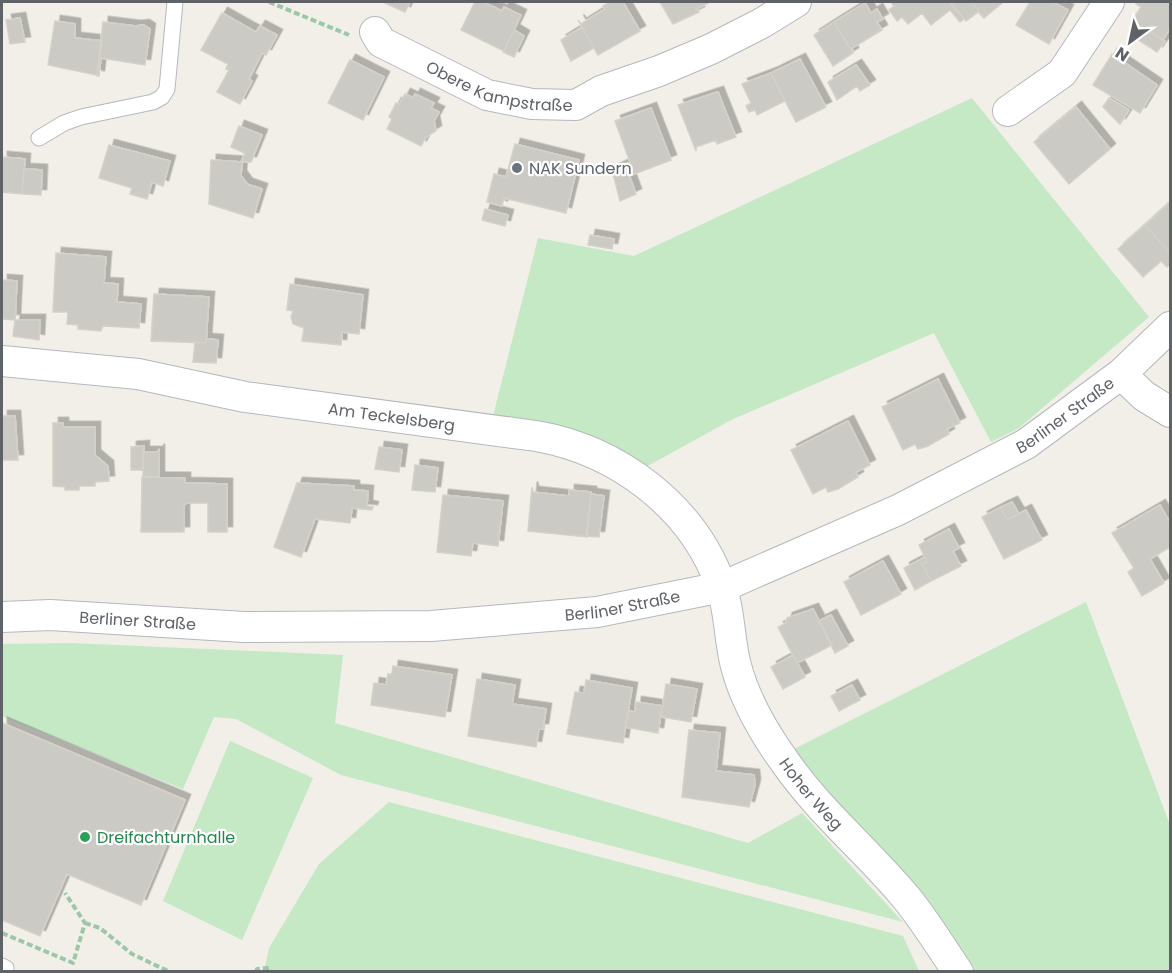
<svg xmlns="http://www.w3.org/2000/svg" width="1172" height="973" font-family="Poppins,sans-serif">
  <defs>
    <filter id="shadow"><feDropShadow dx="5.5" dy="-5.5" stdDeviation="0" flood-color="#0004"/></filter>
  </defs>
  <rect width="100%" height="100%" fill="#f1efe8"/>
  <path fill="#c5e8c5" d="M972,98l177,219 -130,111 -28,14 -57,-109 -203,87 -85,47 -51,-30 -102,-21 45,-178 96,18z
    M1086,602l84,223v146h-197l-64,-84 -119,-136z
    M72,643l271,12 -8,68 413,120 54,-30 101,109 -562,-147 -105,-56 -22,-2 -31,72 -181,-73v-72z
    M230,741l83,37 -71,162 -79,-39z
    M389,802l514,134 16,35h-655l5,-23 50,-84z"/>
  <path fill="#cccac5" stroke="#d6d1c6" stroke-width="1.5" filter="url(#shadow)" d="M383,2h27l-5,10z
    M475,2h8l19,9 2,-4 17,8 -17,36 -43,-21z
    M610,2h13l17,29 -42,24 -20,-35 3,4 24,-15 -2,-3z
    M660,2h50l-14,7 3,3 -26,12z
    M891,2h58l15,17 -4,3 -10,-12 -19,15 -9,-12 -14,11 -6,-7 -5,4 -8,-11 5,-4z
    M950,2h22l12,16 -6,-6 -12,9z
    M972,2h29l1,1 -18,15z
    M1030,2h23l15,8 -19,34 -33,-19z
    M1137,2h33v26l-7,12 -31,-19 9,-14 -5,-3z
    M865,3l6,10 6,-4 6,10 -6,3 5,8 -30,18 1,5 -19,-31z
    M222,13l34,19 4,-6 17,9 -11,20 -4,-2 -13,26 3,2 -12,23 -23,-12 12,-22 -3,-1 2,-5 -27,-14z
    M20,18l5,24 -15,2 -4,-24z
    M55,21l20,3v14l27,3 -5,34 -49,-10z
    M103,22l32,4 9,-1 6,4 -5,36 -44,-7 -2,18h-2z
    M834,22l19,31 -20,13 -19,-31z
    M582,27l12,21 -23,13 -10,-21z
    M1144,28l21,13 -8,11 -20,-13z
    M514,30l10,6 -10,21 -11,-5z
    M1112,54l45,31 -17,28 -47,-28z
    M800,59l26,48 -30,15 -25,-49z
    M350,60l34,17 -21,43 -35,-17z
    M856,65l14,20 -10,6 -3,-5 -20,14 -9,-18z
    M771,73l14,28 -28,14 -2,-5 -6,2 -3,-6 5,-3 -9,-19z
    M718,92l18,45 -19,7 -1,-4 -20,7v4l-18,-46z
    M405,94l8,4 2,-4 19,9 -3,5 8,4 -5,9 2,10 -10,6 -5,9 -34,-17 5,-10 -3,-2 7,-14 3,2z
    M1109,98l20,12 -9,14 -17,-17z
    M1076,107l34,42 -41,35 -35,-42z
    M651,108l20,52 -42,16 -4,-12 5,-2 -15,-41z
    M239,126l23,9 -11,27h-10l4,-9 -14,-6z
    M515,144l64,16 -13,53 -62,-15 -2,8 -15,-4 7,-28 12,3z
    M109,145l61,16 -7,25 -11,-4 -5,17 -17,-5 2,-6 -33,-10z
    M2,157l23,2 -3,35 -20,-2z
    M211,160l31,2 -1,14 6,8 15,5 -9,29 -44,-14z
    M625,164l11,30 -16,7 -8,-31z
    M24,169l18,1 -1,25 -19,-1z
    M1170,202v51l-25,-28z
    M485,209l23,6 -3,11 -23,-6z
    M1145,225l25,28v11l-3,3 -6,-6 -18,16 -25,-28z
    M590,235l24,4 -2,10 -24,-4z
    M56,253l50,4 -2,26 14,1 -1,18 24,2 -2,24 -36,-2 -2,5 -23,-2v-4l-11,-1 1,-12h-15z
    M2,280l15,1 -2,39 -13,-1z
    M290,284l73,11 -4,39 -17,-2 -1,13 -39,-4 2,-13 -11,-4 -2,-7 2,-6 -6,-1z
    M154,294l55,3 -3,46 -55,-2z
    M15,320h25l-1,20 -26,-4z
    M206,339l12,1 -2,23 -23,-1 2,-20 11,1z
    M938,379l22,44 -13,6 2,5 -21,12 -10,3 -3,-5 -12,6 -21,-43z
    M2,416h13l3,44h-16z
    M848,421l22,44 -14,7 2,5 -20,12 -10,3 -2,-5 -13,7 -22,-44z
    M53,423h10v4h32v28l13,11 1,15 -14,1v4h-16v4h-14v-3l-12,-1z
    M144,446l-1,24h-12v-23z
    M379,447l23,3 -3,22 -24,-3z
    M143,449l1,3h14l1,-3v28h-16z
    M415,465l23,3 -3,24 -23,-2z
    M142,477l43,1v5l42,1v48h-19v-29h-21l-3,2v27h-43z
    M297,483l57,3v4l14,1 -1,15 6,1 -1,3 -20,-2 -2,15 -35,-4 -14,38 -27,-10z
    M532,487l1,5 36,4v-6l22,2 -4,45 -59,-6z
    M591,494l13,2 -5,41 -13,-1z
    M443,495l60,6 -5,45 -25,-3 -2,13 -34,-4z
    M1012,502l7,12 -12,6 -6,-13z
    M1160,505l10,18v24l-20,12 14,24 -22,13 -14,-24 6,-4 -22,-35z
    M1001,507l6,13 19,-10 16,30 -38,19 -22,-42z
    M949,529l10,19 -6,3 8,15 -30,15 -9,-17 5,-2 -8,-17z
    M925,557l2,5 -5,2 9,17 -16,9 -11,-22z
    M883,561l18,33 -40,21 -17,-33z
    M813,609l19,36 -35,18 -19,-36 7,-3 2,-6z
    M831,615l17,31 -13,7 -16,-32z
    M793,655l12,22 -22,12 -12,-22z
    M393,666l59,9 -7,42 -74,-12 3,-22 12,2 2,-11h4z
    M477,679l38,6 -3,19 34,5 -3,20h-4l-3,18 -68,-11z
    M586,680l46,8 -9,55 -56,-9 8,-42 9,1z
    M666,684l31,5 -6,33 -30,-5z
    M852,685l8,15 -21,11 -8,-15z
    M636,702l26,4 -4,27 -33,-6 3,-16 7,1z
    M2,723l183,77 -44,105 -74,-31 -27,62 -38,-16z
    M689,730l31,3 -4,38 38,4 1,10 -6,22 -67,-10z"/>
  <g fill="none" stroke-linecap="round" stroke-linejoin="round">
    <g stroke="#b5b8bc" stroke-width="17">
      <path id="service" d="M39,138l25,-15 17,-6 72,-15 9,-5 5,-8 8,-87
        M2,966l4,2"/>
    </g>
    <g stroke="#b5b8bc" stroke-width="32">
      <g id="minor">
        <path id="s1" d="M375,32l6,10 106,53 45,9 44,1 25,-14 58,-20 52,-22 51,-26 34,-21"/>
        <path d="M1008,111l54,-38 47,-71"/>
        <path id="s2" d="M2,361l136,13 107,23 291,39c81,14 157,70 185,150 9,24 8,54 15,80 9,34 28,67 49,96 34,49 80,87 118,132 20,23 37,52 55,78"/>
        <path d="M1121,374l23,22 26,16"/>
        <path id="s3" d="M2,617l48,-2 194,12 187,-1 166,-14 125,-25 176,-77 128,-66 95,-70 49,-47"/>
      </g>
    </g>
    <path stroke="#9cc7a9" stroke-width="4" stroke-dasharray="6 3" stroke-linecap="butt" d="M269,2l80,33
      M85,923l15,5 32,26 38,18
      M2,933l71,30 12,-40 -20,-30
      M256,972l1,-3 13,-1v4"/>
    <use href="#service" stroke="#fff" stroke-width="15"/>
    <use href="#minor" stroke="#fff" stroke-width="30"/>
  </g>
  <circle fill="#6b7280" stroke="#fff" stroke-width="2" cx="517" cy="168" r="6"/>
  <circle fill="#2e9e5b" stroke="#fff" stroke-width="2" cx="85" cy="837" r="6"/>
  <g text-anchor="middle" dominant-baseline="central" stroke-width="4.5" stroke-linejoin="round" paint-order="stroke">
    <g font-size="16" fill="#5f6368" stroke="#fff">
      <text stroke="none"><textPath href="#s1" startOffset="140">Obere Kampstraße</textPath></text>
      <text stroke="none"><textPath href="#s3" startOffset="1108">Berliner Straße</textPath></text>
      <text stroke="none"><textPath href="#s2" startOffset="394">Am Teckelsberg</textPath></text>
      <text stroke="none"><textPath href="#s3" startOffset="622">Berliner Straße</textPath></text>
      <text stroke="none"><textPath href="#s3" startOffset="136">Berliner Straße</textPath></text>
      <text stroke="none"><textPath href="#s2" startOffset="1020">Hoher Weg</textPath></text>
    </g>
    <g font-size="16" fill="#5b616d" stroke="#fff" text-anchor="start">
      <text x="529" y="168">NAK Sundern</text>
    </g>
    <g font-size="16" fill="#27864d" stroke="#fff" text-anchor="start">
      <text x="97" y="837">Dreifachturnhalle</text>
    </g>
  </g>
  <rect width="1172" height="973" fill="none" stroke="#5f6368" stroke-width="6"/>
  <g transform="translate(1130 42) rotate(213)" stroke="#ffffff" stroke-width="4.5" paint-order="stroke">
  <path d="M0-4.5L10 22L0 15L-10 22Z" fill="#5f6368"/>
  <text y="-9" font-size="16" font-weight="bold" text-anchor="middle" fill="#5f6368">N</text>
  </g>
</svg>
